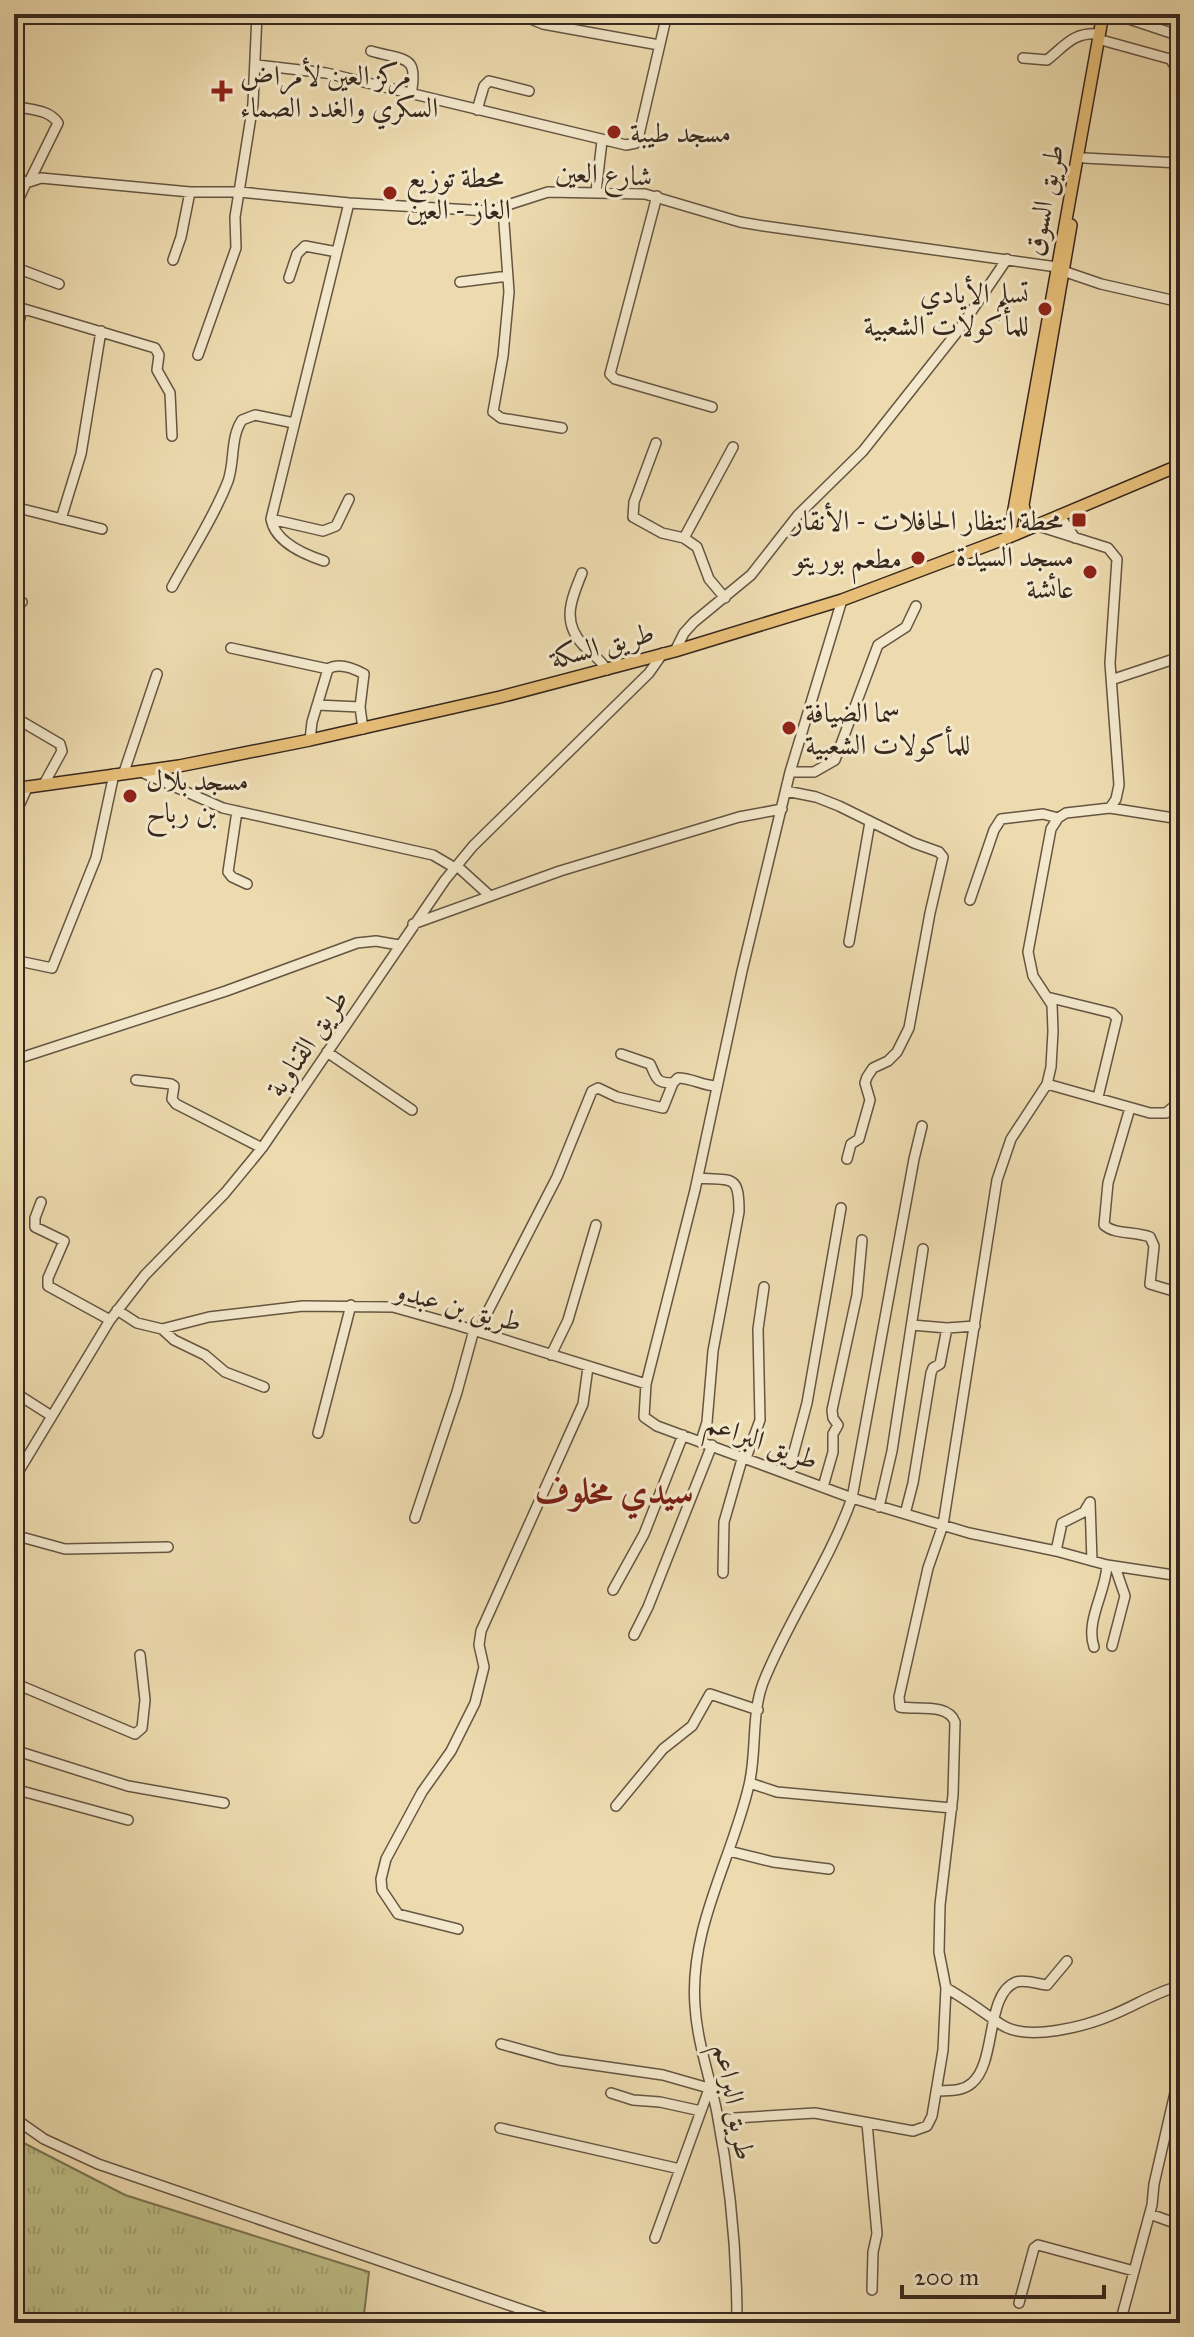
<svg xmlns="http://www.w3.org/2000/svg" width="1194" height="2337" font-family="'IM FELL Great Primer',Amiri,serif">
  <defs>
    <pattern id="park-tufts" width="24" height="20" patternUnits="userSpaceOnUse" patternTransform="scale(2)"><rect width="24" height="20" fill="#bdbe87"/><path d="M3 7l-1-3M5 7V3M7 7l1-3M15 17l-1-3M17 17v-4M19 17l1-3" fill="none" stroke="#a3a374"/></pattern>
  </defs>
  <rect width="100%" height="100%" fill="#eddbaf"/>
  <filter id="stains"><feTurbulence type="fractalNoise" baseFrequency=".0025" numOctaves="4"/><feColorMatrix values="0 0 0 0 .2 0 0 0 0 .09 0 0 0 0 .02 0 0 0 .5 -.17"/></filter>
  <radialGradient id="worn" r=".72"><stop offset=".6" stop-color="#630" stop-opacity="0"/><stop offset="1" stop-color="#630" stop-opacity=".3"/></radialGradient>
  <path fill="url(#park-tufts)" stroke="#7a7352" stroke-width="2" d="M14,2138l111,57 244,77 -6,51h-349z"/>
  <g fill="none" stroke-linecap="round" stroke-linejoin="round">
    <g stroke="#655542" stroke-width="12">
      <path id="minor" d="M209,14l49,5
        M519,14l24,10 116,21
        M1084,14l18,5
        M1114,14l66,22
        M1105,41l65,18 10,14
        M371,51c34,10 48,3 40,43
        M1023,58l24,2c19,-15 26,-28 52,-26
        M257,65l69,8 300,72 10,-2 2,-4 29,-125
        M14,106c16,4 35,3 44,17l-28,57
        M477,110l7,-24 5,-5 40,10
        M1084,158l96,5
        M14,174l12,9
        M596,192l6,-51
        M657,196l-47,178 5,5 97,28
        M14,209l12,-26 15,-5 149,14h50l109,11 140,8 59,-19 97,2 95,28 24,4 300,42
        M503,209l6,83 -6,64 -10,56 8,6 61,10
        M173,260l8,-23 9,-45
        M14,267l45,17
        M1063,271l38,13 79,18
        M289,278l8,-24 8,-8 32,6
        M460,282l48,-6
        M14,306l141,42 4,7 -2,15 13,23 2,43
        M198,355l38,-107 -1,-31 18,-113 4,-90
        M14,403l1,-64 7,-30
        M656,443l-22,59 -1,15 29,16 22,5
        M14,507l88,22
        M1059,515l16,23
        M61,519l20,-65 20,-123
        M271,519l52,12 13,-5 13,-27
        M324,561c-21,-7 -49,-19 -53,-42l78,-316
        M582,573c-11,27 -21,49 2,73 8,8 17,14 23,24
        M172,587c19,-35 42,-70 56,-106 7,-20 2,-43 14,-61l13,-5 39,8
        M725,598l-16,-19 -12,-32 -13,-9 49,-91
        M14,599l8,3
        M842,600l-52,172 -48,199 -47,219 -49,194 -2,33 13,9 195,72 117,35 87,18 51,14 73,11
        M231,648l97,21
        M675,651l9,-18 10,-11 57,-47 47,-60 65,-64 95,-120 49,-72
        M1114,679l66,-22
        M317,705l43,2
        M14,717l46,27 2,7 -18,33
        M310,740l2,-18 16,-53c11,-7 25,-1 36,5l-4,33 3,22
        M124,772l33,-98
        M141,772l82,36 210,47 22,13
        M790,772h24l21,-12 43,-115 28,-18 10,-21
        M786,791l30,6 23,9 75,37 25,9 4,5 -13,56 -21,115 -12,24 -9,9 -15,7 -6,9 -2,6 5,17 -11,39 -8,5 -4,15
        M1110,808l70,11
        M237,811l-9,61 4,5 15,7
        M14,817l14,-31
        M457,866l33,30
        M970,900l24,-70 7,-11 42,-5 15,4
        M413,924l147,-53 179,-54 43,-8
        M849,942l21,-120
        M14,960l38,8 44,-110 18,-84
        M1047,997l65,16 5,5 -19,79
        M327,1052l85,58
        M621,1054l29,10c7,14 5,19 23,19l5,-5c14,0 25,8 39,8
        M14,1060l212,-69 131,-48 19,-2 23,4
        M136,1080l35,4 3,2 -2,13 4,5 86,44
        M1047,1084l103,29h16l14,-12
        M1130,1108l-22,75 -4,42c11,10 31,6 46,12l4,9 -4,38 30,9
        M698,1178c34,3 41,-5 41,34l-26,139 -6,71 -6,19
        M41,1202l-6,16v9l29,14 -16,37v8l62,34
        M117,1310l20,13 25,6 47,-12 94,-11 90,1 64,18 189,59
        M912,1325l35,3 28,-2
        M162,1329l12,11 31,15 20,17 39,15
        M490,1335l-7,-12 3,-8 71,-138 35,-86 6,-3 19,9 46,11 10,-25
        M551,1355l17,-35 28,-95
        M14,1392l36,23
        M318,1433l33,-128
        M746,1458l14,-38 -2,-91 6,-42
        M788,1474l19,-71 34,-195
        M14,1479l96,-159 35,-45 80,-82 37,-45 183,-268 28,-34 176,-173 14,-20
        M823,1487l10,-35v-18l5,-9 -5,-7 -1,-8 25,-115 5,-55
        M879,1507l13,-56 31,-202
        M905,1514l8,-31 18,-110 2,-5 7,-4 7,-36
        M415,1518l42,-126 17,-62
        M14,1535l51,14 103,-2
        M1056,1551l6,-28 22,-11 6,-10 2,59
        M723,1573l1,-51 19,-66
        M613,1590l31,-56 39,-99
        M634,1635l14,-28 64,-162
        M1112,1646l13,-50 -10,-29
        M1094,1647c-9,-26 12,-55 13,-82
        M14,1683l121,51 7,-6 3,-28 -5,-45
        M14,1750l114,36 96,17
        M750,1783l27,9 175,16
        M14,1789l114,31
        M616,1806l47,-57 29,-23 18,-32 48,16
        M729,1851l44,11 56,7
        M458,1929l-60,-15 -16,-24 -1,-11 5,-20 36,-67 29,-41 24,-48 9,-36 -5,-22 2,-14 102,-227 5,-37
        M946,1988c20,11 38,25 56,37 26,17 84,1 110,-10 23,-9 43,-23 68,-29
        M501,2044l58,16 104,15 49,14
        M936,2091c13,-1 26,1 36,-8 25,-21 13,-89 44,-101 9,-3 22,2 31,3l20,-24
        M611,2093l22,7 27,2 41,9
        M14,2118l30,21 54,25 463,159
        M718,2119l97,-6 98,18 14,-5 5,-10 11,-66 3,-62 -7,-36 1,-47 13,-110 2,-73c-7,-19 -38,-12 -55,-15l-1,-10 29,-129 15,-43 54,-345 14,-41 36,-55 4,-17 2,-36 -1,-26 -19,-29 -5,-24 23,-123 7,-11 8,-5 44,-5 6,-9 3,-14 -9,-122 7,-104 -9,-11 -73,-23
        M867,2123l10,111 -4,18 -1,38
        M500,2128l180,41
        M1150,2214l30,11
        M655,2238l54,-149
        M1019,2303l15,-55 4,-3 96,26
        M737,2323c0,-70 -7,-142 -20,-210 -7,-36 -20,-71 -22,-107 -6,-78 37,-147 54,-221 8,-33 2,-70 14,-102 25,-63 66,-120 89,-185l62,-339 8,-33
        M1120,2323l32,-118 2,-21 26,-113"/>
    </g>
    <g stroke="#38281e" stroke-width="14">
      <path id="major" d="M1029,528l-6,-23 48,-280
        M1009,537l94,-523
        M14,789l165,-23 131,-26 190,-43 175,-46 167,-51 167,-63 171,-72"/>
    </g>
    <use href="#minor" stroke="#f3e8cb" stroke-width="9"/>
    <use href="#major" stroke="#e6be78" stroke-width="11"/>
  </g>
  <g fill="#8f2418" stroke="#f3e8cb" stroke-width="3">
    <path d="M218 79h8v8h8v8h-8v8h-8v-8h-8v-8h8z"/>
    <circle cx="614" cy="132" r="8"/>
    <circle cx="390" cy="193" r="8"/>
    <circle cx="1045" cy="309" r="8"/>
    <rect x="1071" y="512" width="16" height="16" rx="4"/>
    <circle cx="918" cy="558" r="8"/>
    <circle cx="1090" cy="572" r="8"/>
    <circle cx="789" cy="728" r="8"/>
    <circle cx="130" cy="796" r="8"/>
  </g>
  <g text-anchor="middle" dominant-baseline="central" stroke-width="6" stroke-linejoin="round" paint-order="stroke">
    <g font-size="28" fill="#38281e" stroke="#f3e8cb" text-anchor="start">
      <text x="240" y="75">مركز العين لأمراض<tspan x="240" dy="32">السكري والغدد الصماء</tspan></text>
      <text x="630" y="132">مسجد طيبة</text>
      <text x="406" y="177">محطة توزيع<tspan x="406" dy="32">الغاز - العين</tspan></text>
      <text x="1029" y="293" text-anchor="end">تسلم الأيادي<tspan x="1029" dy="32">للمأكولات الشعبية</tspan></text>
      <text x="1063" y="520" text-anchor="end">محطة انتظار الحافلات - الأنقار</text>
      <text x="1074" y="556" text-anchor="end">مسجد السيدة<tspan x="1074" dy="32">عائشة</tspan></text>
      <text x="902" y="558" text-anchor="end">مطعم بوريتو</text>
      <text x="805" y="712">سما الضيافة<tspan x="805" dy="32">للمأكولات الشعبية</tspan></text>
      <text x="146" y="780">مسجد بلال<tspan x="146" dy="32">بن رباح</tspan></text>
    </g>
    <g font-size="28" fill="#38281e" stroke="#f3e8cb">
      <text transform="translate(604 174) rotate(3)">شارع العين</text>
      <text transform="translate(1044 200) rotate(-79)">طريق السوق</text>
      <text transform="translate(602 645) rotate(-15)">طريق السكة</text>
      <text transform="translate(307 1043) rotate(-56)">طريق القناوية</text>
      <text transform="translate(459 1306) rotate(15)">طريق بن عبدو</text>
      <text transform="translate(762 1441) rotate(20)">طريق البراعم</text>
      <text transform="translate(735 2102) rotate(79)">طريق البراعم</text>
    </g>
    <g font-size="36" font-weight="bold" fill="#7a1f14" stroke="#f3e8cb">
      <text x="614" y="1491">سيدي مخلوف</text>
    </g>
  </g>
  <rect width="1194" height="2337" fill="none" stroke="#eddbaf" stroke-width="48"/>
  <rect x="16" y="16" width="1162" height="2305" fill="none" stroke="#38281e" stroke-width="4"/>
  <rect x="24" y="24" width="1146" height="2289" fill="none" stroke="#38281e" stroke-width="2"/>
  <path d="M902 2285v12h202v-12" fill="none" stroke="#38281e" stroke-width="4"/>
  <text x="914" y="2285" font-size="24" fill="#38281e" stroke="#f3e8cb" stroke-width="6" paint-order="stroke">200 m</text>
  <rect width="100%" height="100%" filter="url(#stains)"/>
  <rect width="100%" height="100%" fill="url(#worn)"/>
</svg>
